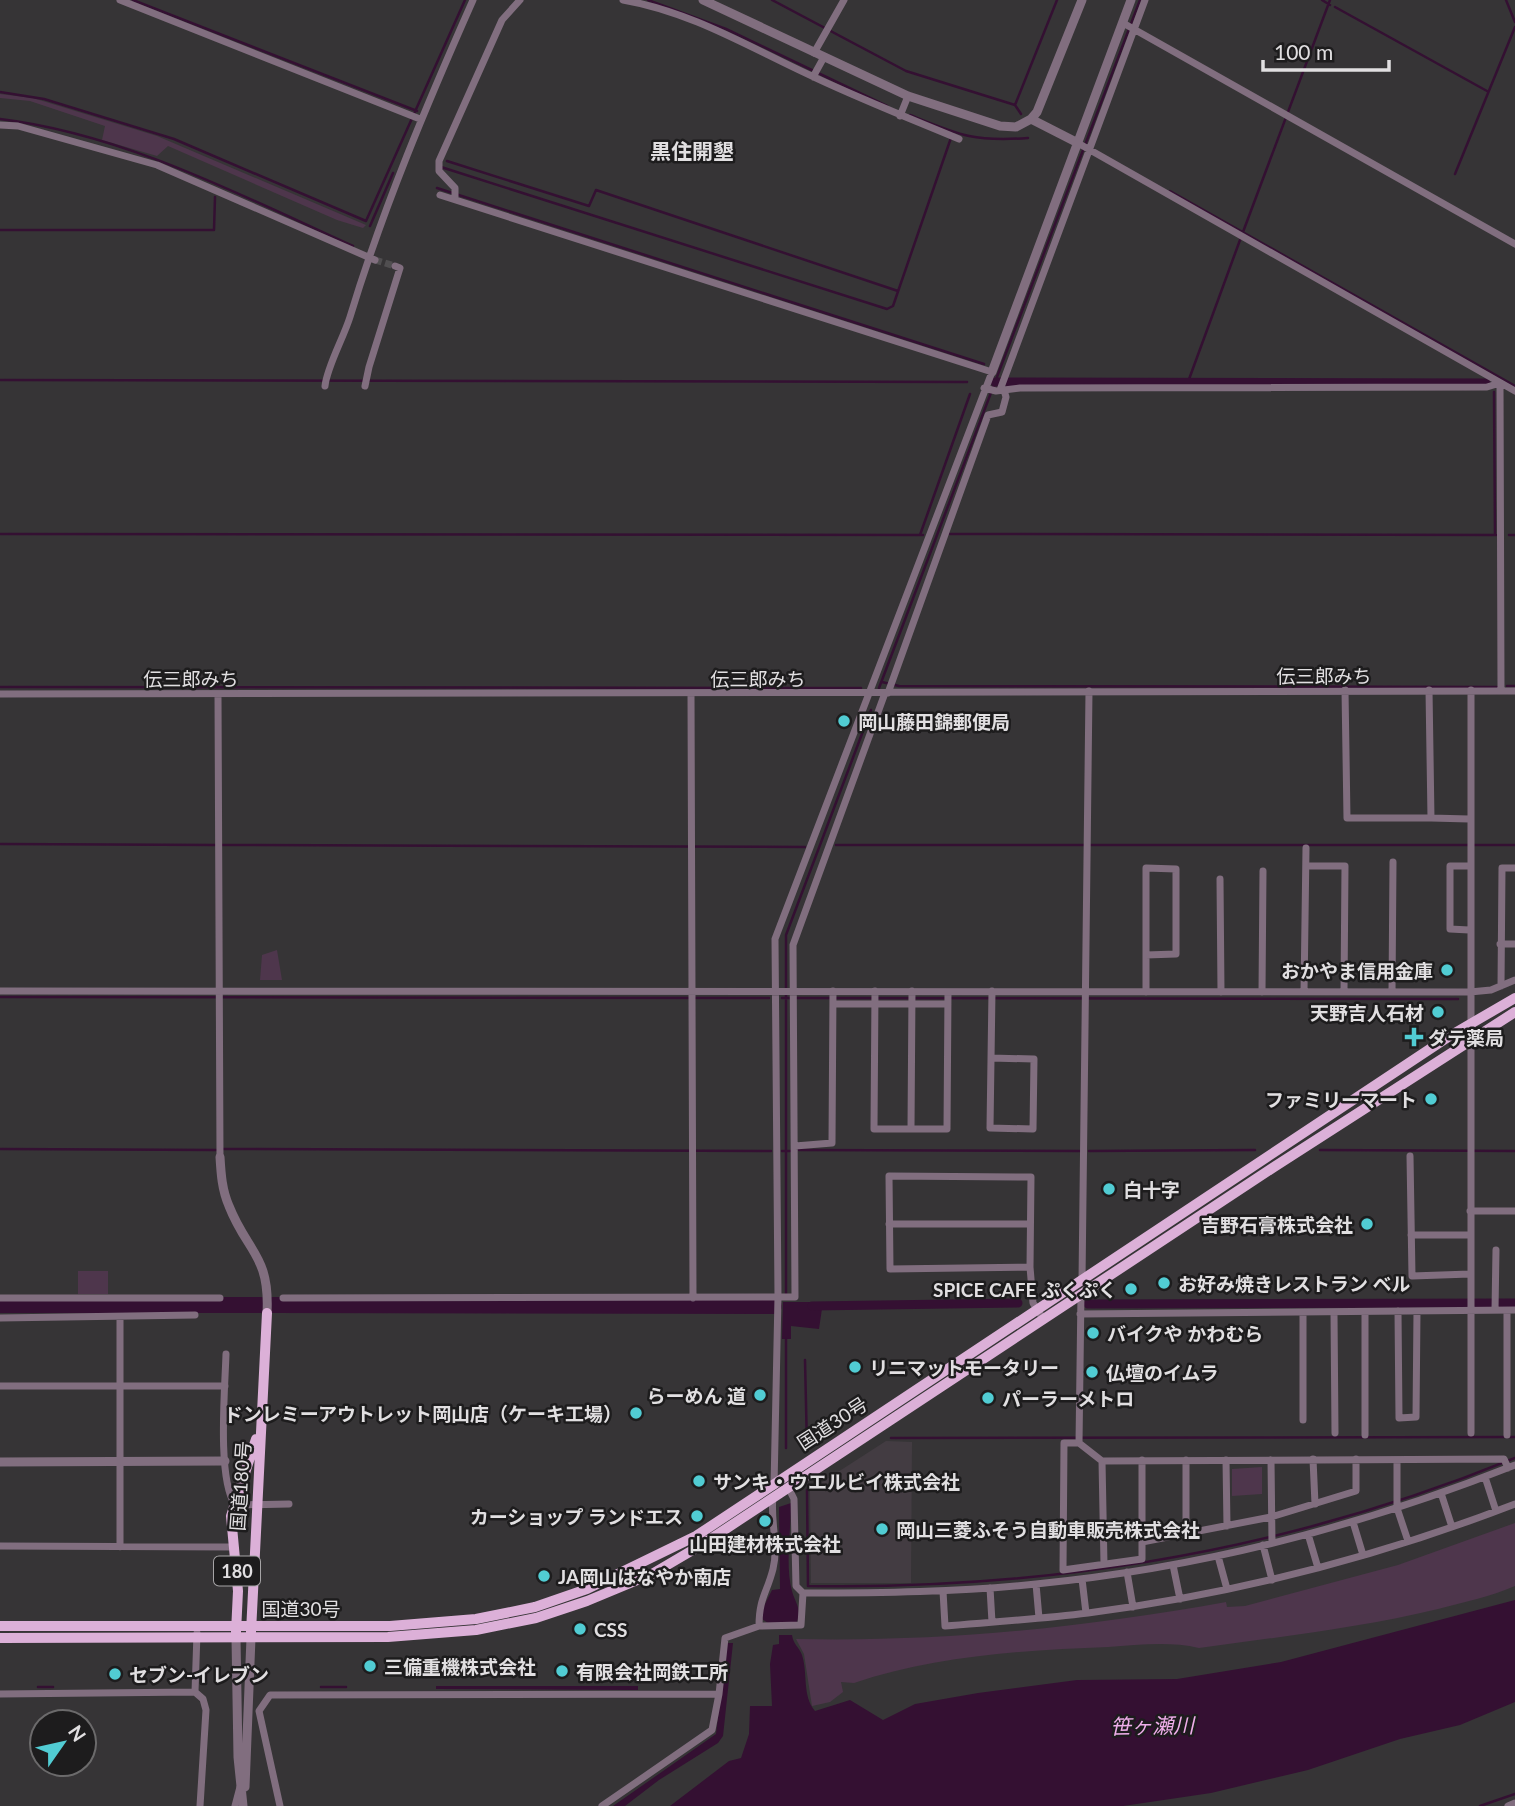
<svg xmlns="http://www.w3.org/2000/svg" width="1515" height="1806" font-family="Lato,'Noto Sans JP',sans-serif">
  <rect width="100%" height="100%" fill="#363436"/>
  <path fill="#433c42" d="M886,1441l26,1 -1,141h-100l-1,-93z"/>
  <path fill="#4e364c" d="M0,94l33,4 124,38 209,89 -3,3 -26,-8 -169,-74 -11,10 -55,-16 3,-14 -75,-25 -30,-3z
    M277,950l5,30h-22l2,-25z
    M78,1271h30v23h-30z
    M1262,1467v27l-30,2v-27z
    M1515,1523v63c-25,11 -51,16 -77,23 -79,19 -160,28 -239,39 -30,-7 -61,-3 -91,-1 -83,3 -175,9 -254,36l-13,-1 2,10 -13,10 -18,4 -8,-52 -8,-15c146,3 286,-11 430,-37l1,5 18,-1 153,-41z"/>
  <path fill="#341032" d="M783,1302h40l-4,27 -28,-3v13h-9z
    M791,1503c0,28 -6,62 1,88 3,12 10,17 5,31l-26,3 -9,-6v-9l10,-20 8,-1 -1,-82z
    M1515,1600v102l-55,23 -60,14 -92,31 -97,23 -88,13h-453l59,-45 12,-3 8,-24 1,-28h22l-2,-42 3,-19 6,-1v-9h13c1,9 7,12 10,20 6,18 0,41 13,56l35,-11 33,20 32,-16 63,-11 99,-13 100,-1 104,-17z
    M727,1643h6l-10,93 -5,7 -59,37 -34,26h-12l103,-72z
    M436,1686h202v4l-202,-1z"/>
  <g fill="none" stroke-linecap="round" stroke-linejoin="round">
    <path stroke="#341032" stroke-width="2.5" d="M133,0l284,111
      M648,0l78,29 161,77
      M772,0l134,71 109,34
      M1322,0l8,5
      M1506,0l9,22
      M1335,7l152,84
      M0,92l44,7 130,40 192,82 99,-221
      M1021,114l-6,-9 42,-105
      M910,115c49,20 63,27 118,23
      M0,119c124,15 240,76 353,127
      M447,161l142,45 7,-16 302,101
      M441,167l446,142 6,-3 60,-174
      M1455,174l60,-147
      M437,188l547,176
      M1170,191l345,195
      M370,226l23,-53
      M0,230h214l1,-33
      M1243,232l87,-232
      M0,380l967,2
      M1188,382l52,-142
      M1494,392l1,143
      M0,534l923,1
      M950,534l546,1
      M920,535l50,-141
      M1509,535h6
      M882,682l17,4 598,1
      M1507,686h8
      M0,687l861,1
      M879,688l261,-688
      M0,844l215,1
      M222,845l583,2
      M836,845h679
      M0,997l769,1
      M782,998l676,1
      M0,1149l216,1
      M223,1149l548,2
      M799,1150l281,1
      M1320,1150l195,1
      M782,1151h8
      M1089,1151l166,-1
      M786,1297v-362l85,-225
      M762,1305l10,6
      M786,1339v109
      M805,1360l2,88
      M807,1438l14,1
      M891,1438l624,-1
      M807,1490l1,96c242,4 482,-36 707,-128
      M38,1687h15
      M321,1687h25
      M1480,1806l35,-12"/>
    <path stroke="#341032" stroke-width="9" d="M995,382l491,1
      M1088,1304l427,-1
      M812,1306l206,-3"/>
    <path stroke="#341032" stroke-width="16" d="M0,1305h261
      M273,1305l501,1"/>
    <path stroke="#504e50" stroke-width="7" stroke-dasharray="7 3.5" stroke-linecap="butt" d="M375,260l20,6"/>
    <path stroke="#816e7f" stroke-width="7" d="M120,0l300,119
      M623,0c70,12 129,49 193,78 47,22 95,41 143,61
      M1123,23l392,221
      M814,53l30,-53
      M813,77l11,-20
      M900,116l8,-20
      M0,125l18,1 139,39 218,95
      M1076,142l439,249
      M440,195l552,177 -217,567 3,358 -4,189
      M455,199v-11l-16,-17v-10l63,-141 18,-20
      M1500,383l1,307
      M325,386c2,-19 18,-47 25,-69 33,-109 77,-213 123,-317
      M365,386l4,-19 31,-99 -5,-2
      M984,388l12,3 24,-3 467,-1 13,-4
      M1000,390l145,-390
      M1345,690l2,128h84l-2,-128
      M1471,690v743
      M691,693l2,605
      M888,693l100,-278 14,-3 4,-15 -2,-7
      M0,694l1515,-3
      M218,694l2,463
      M1431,818l38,1
      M1306,866h39l-1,126
      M1220,879l1,113
      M1469,930l-19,-1v-63h19
      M1500,944h15
      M1501,986l1,-118h13
      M0,991l1470,1 21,-2 24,-10
      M875,991l-1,138h73l1,-137
      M1146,992v-124l30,1v85l-30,1
      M1262,992l1,-121
      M1304,992l2,-144
      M1392,992l1,-130
      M833,1004h115
      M991,1058l43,1 -1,70 -43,-1 2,-137
      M911,1129l1,-138
      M795,1146l37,-3 1,-152
      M1410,1156l2,120 58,-2
      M889,1176l142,1 -1,90 -140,2z
      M1470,1211h45
      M889,1224h141
      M1411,1235h59
      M1030,1267l3,36 11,17
      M1082,1281l7,-590
      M0,1298h220
      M283,1298l512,-1 -2,-352 92,-252
      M1495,1310l1,-60
      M1398,1311l1,107 17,-1 1,-106
      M1507,1311v124
      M1303,1312v108
      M1334,1312l1,121
      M1365,1312v123
      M1080,1314l435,-4
      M0,1318l195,-3
      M226,1354c-1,34 -9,124 9,151l54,-1
      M0,1386h225
      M1079,1443l2,-150
      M1313,1459l2,45
      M1186,1460v74
      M1226,1460l1,66
      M1271,1460l1,83
      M1102,1461l402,-2 4,9
      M1397,1461v47l11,33
      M1485,1477l11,34
      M1441,1493l11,34
      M1353,1522l10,33
      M1308,1534l10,34
      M1142,1542l129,-25 85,-26v-32
      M1263,1545l9,35
      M0,1546l234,1
      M120,1547v-230
      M1218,1556l9,33
      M1104,1564l-2,-103 -23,-18h-15l-1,127 79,-11v-99
      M1173,1565l7,34
      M1127,1572l6,35
      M1082,1579l4,34
      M1036,1584l3,34
      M990,1588l2,34
      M943,1591l2,35c48,-4 96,-7 143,-13 146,-19 290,-56 427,-109
      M803,1593c78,0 156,-1 233,-9 165,-16 326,-58 479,-119
      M759,1626c0,-28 8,-33 14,-57 6,-24 -3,-48 0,-72
      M195,1692l2,-59
      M0,1694l195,-2 8,7 3,11 -6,96
      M235,1806l5,-19
      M280,1806l-21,-95 11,-16 449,-1 6,-56 34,-12 42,-1 2,-32 -7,-7 -2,-87 -6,-12
      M602,1806l110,-76 7,-36
      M1508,1806l7,-3"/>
    <path stroke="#816e7f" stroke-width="9" d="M703,0l205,96 92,30 16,1 15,-8 45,23
      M1031,119l6,-7 45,-112
      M992,372l139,-372
      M220,1157c1,17 2,33 9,49 18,46 41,49 38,107
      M0,1462l225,-1
      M236,1638l2,119 5,49
      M245,1787l6,-149"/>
    <path stroke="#dcb0d8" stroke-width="10" d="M0,1626h390l86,-7 59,-12 52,-18 109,-53 752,-499 67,-39
      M236,1632l2,-41 -7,-75 25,-77
      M251,1632l16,-319
      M0,1638l388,-1 88,-7 60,-12 51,-17 65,-27 51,-30 571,-377 241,-155"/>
  </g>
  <g fill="#51ccd3" stroke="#1d1c1d" stroke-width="2.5">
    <circle cx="844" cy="721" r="7"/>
    <circle cx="1447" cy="970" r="7"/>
    <circle cx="1438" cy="1012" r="7"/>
    <path d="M1410.5 1026.5h7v7h7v7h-7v7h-7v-7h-7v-7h7z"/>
    <circle cx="1431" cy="1099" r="7"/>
    <circle cx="1109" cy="1189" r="7"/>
    <circle cx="1367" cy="1224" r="7"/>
    <circle cx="1164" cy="1283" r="7"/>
    <circle cx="1131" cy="1289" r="7"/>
    <circle cx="1093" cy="1333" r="7"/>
    <circle cx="855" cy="1367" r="7"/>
    <circle cx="1092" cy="1372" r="7"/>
    <circle cx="760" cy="1395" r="7"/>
    <circle cx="988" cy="1398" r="7"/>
    <circle cx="636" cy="1413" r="7"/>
    <circle cx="699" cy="1481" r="7"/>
    <circle cx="697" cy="1516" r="7"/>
    <circle cx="765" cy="1521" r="7"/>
    <circle cx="882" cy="1529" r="7"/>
    <circle cx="544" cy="1576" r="7"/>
    <circle cx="580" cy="1629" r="7"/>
    <circle cx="370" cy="1666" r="7"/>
    <circle cx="562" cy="1671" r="7"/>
    <circle cx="115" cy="1674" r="7"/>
  </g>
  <g text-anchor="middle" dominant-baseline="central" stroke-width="5" stroke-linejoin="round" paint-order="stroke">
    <rect fill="#1d1c1d" stroke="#a6a4a6" stroke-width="2" x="214" y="1556.5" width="46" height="29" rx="5"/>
    <g font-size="18" font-weight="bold" fill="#e1dfe1">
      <text x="237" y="1571">180</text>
    </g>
    <g font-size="19" fill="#e1dfe1" stroke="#1d1c1d">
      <text x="1324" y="675">伝三郎みち</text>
      <text x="191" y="678">伝三郎みち</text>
      <text x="758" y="678">伝三郎みち</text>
      <text transform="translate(832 1423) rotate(-33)">国道30号</text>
      <text transform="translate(240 1486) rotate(-86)">国道180号</text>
      <text x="301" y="1608">国道30号</text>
    </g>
    <g font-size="19" font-weight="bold" fill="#e1dfe1" stroke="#1d1c1d" text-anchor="start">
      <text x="858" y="721">岡山藤田錦郵便局</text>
      <text x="1433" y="970" text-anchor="end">おかやま信用金庫</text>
      <text x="1424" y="1012" text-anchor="end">天野吉人石材</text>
      <text x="1428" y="1037">ダテ薬局</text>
      <text x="1417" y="1099" text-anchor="end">ファミリーマート</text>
      <text x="1123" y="1189">白十字</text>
      <text x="1353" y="1224" text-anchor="end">吉野石膏株式会社</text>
      <text x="1178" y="1283">お好み焼きレストラン ベル</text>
      <text x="1117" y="1289" text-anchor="end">SPICE CAFE ぷくぷく</text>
      <text x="1107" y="1333">バイクや かわむら</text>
      <text x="869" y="1367">リニマットモータリー</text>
      <text x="1106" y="1372">仏壇のイムラ</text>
      <text x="746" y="1395" text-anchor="end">らーめん 道</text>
      <text x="1002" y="1398">パーラーメトロ</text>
      <text x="622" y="1413" text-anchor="end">ドンレミーアウトレット岡山店（ケーキ工場）</text>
      <text x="713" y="1481">サンキ・ウエルビイ株式会社</text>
      <text x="683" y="1516" text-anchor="end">カーショップ ランドエス</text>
      <text x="896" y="1529">岡山三菱ふそう自動車販売株式会社</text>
      <text x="765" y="1543" text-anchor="middle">山田建材株式会社</text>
      <text x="558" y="1576">JA岡山はなやか南店</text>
      <text x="594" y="1629">CSS</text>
      <text x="384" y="1666">三備重機株式会社</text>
      <text x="576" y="1671">有限会社岡鉄工所</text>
      <text x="129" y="1674">セブン-イレブン</text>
    </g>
    <g font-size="21" font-weight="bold" fill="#e1dfe1" stroke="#1d1c1d">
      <text x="692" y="150">黒住開墾</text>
    </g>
    <g font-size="21" font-style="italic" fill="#efaeea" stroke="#1d1c1d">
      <text transform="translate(1152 1725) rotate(-1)">笹ヶ瀬川</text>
    </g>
  </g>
  <g transform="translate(63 1743) rotate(56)"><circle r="33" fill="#1d1c1d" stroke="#6b6a6b" stroke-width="2"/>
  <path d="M0-5L12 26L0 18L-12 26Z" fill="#51ccd3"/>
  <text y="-10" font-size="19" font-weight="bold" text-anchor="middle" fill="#e1dfe1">N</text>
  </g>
  <path d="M1263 60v10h126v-10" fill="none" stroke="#e1dfe1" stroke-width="3.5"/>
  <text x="1274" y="60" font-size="21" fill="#e1dfe1" stroke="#1d1c1d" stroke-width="5" paint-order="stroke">100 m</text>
</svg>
